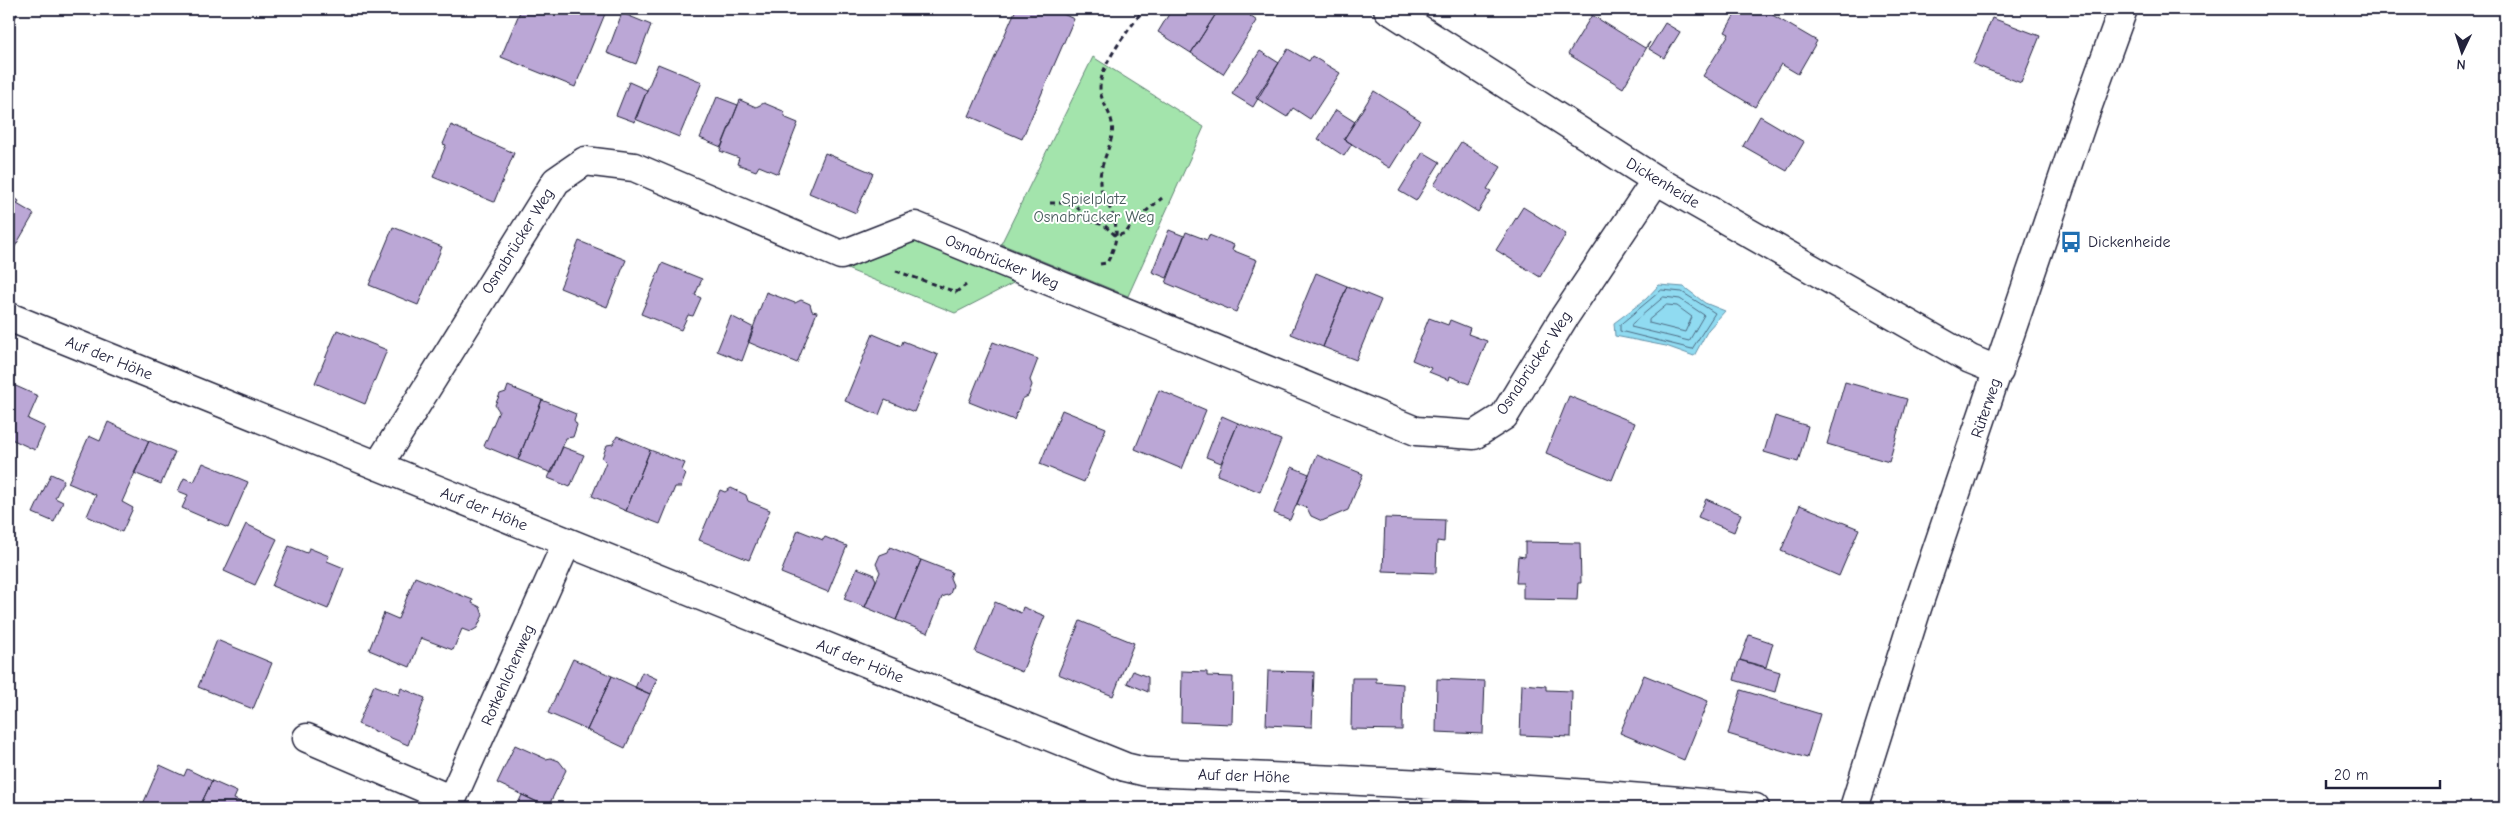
<svg xmlns="http://www.w3.org/2000/svg" width="2514" height="817" font-family="'Comic Neue',sans-serif">
  <rect width="100%" height="100%" fill="#fff"/>
  <filter id="ink" filterUnits="userSpaceOnUse"><feTurbulence type="fractalNoise" baseFrequency=".02" numOctaves="2"/><feDisplacementMap in="SourceGraphic" scale="10" xChannelSelector="R" yChannelSelector="G"/><feConvolveMatrix kernelMatrix="1 2 1 2 8 2 1 2 1" color-interpolation-filters="sRGB"/></filter>
  <g filter="url(#ink)">
    <path fill="#a3e4ac" stroke="#628374" d="M1093,57l111,70 -76,169 -127,-52z
      M917,239l102,41 -64,33 -108,-44z"/>
    <path fill="#90dbf1" stroke="#6491a8" d="M1659,285l25,2 21,16 20,8 -17,19 -14,26 -28,-10 -51,-10 -1,-13 32,-24z"/>
    <g fill="none" stroke-linecap="round" stroke-linejoin="round">
      <path stroke="#4e6c84" stroke-width="1" d="M1662,290l20,2 33,21 -23,36 -72,-18v-6z
        M1664,297l16,2 24,16 -15,26 -58,-14 1,-3z
        M1667,305l10,1 15,11 -7,15 -36,-9v-3z"/>
    </g>
    <path fill="#bba7d6" stroke="#22223b" d="M521,9h86l-32,78 -74,-30z
      M1016,9h36l22,10 -52,120 -53,-23z
      M1172,9h47l-28,44 -33,-21z
      M1219,9h36l-5,7 7,5 -34,53 -32,-21z
      M1738,9h24l55,32 -19,33 -17,-10 -26,43 -52,-31 26,-42 -4,-2z
      M622,13l29,12 -15,39 -29,-11z
      M1592,15l53,33 5,-6 -27,46 -55,-34z
      M1992,18l48,18 -19,47 -48,-19z
      M1665,23l15,9 -16,26 -15,-9z
      M1288,49l21,12 3,-5 28,17 -30,46 -17,-11 -6,9 -31,-19z
      M1260,51l19,12 -26,44 -21,-13z
      M658,64l44,18 -23,55 -44,-18z
      M629,82l18,8 -12,32 -19,-7z
      M1374,91l46,29 -30,48 -46,-29z
      M717,97l21,8 -17,42 -21,-9z
      M740,100l16,7 8,-4 19,8 3,7 12,5 -20,51 -19,-8 -3,5 -19,-7 2,-6 -19,-7z
      M1336,110l19,12 -11,17 8,5 -8,12 -26,-17z
      M1760,116l44,26 -17,29 -44,-25z
      M451,125l63,28 -20,49 -61,-25 13,-32 -3,-1z
      M1461,142l40,25 -14,22 4,2 -13,21 -44,-27z
      M1423,152l17,10 -24,39 -17,-10z
      M825,153l48,20 -17,40 -47,-20z
      M9,194l10,7 -2,3 17,10 -25,43z
      M1523,207l43,27 -26,43 -44,-27z
      M393,227l49,20 -24,58 -49,-20z
      M1169,230l15,6 -17,42 -15,-6z
      M1186,232l21,8 2,-5 25,10 -2,5 25,10 -21,52 -70,-29z
      M579,241l47,19 -19,47 -47,-19z
      M662,263l40,16 -7,16 6,3 -8,18 -5,-1 -7,15 -40,-16z
      M1316,273l31,13 -24,61 -32,-13z
      M1347,286l34,14 -25,60 -33,-13z
      M766,292l29,11 6,-3 9,4 2,7 5,1 -20,51 -49,-21z
      M731,316l23,12 -12,33 -25,-10z
      M1429,318l19,7 2,-5 20,8 -2,6 19,7 -18,43 -19,-8 -1,4 -20,-8 2,-4 -19,-8z
      M337,330l50,20 -22,54 -50,-21z
      M873,334l28,12 2,-5 35,14 -24,57 -29,-12 -6,15 -34,-14z
      M993,342l45,17 -8,21 2,5 -4,11 -6,3 -8,21 -45,-18z
      M1845,382l62,17 -18,63 -62,-18z
      M9,383l29,13 -10,23 17,8 -10,23 -26,-12z
      M508,386l34,14 -24,60 -34,-14 15,-35 -4,-6 5,-11 6,-2z
      M1159,390l47,20 -24,59 -47,-20z
      M1569,396l66,27 -23,57 -66,-27z
      M542,400l34,14 -2,6 3,5 -4,12 -7,1 -14,35 -34,-13z
      M1062,410l44,18 -22,54 -44,-18z
      M1222,416l16,7 -17,40 -15,-6z
      M1775,416l33,10 -10,36 -34,-10z
      M108,422l41,19 -27,61 11,6 -11,24 -35,-16 9,-21 -28,-12 21,-47 11,5z
      M1238,423l43,17 -21,52 -43,-17z
      M617,436l33,14 -24,61 -34,-15 14,-34 -4,-4 5,-13 6,-1z
      M149,441l26,11 -14,32 -27,-11z
      M563,447l21,8 -14,32 -22,-9z
      M650,450l35,13 -3,7 4,4 -5,13h-6l-15,37 -34,-13z
      M1317,455l46,19 -15,36 -26,11 -11,-5 -4,-8 -10,-4z
      M203,463l45,19 -20,46 -46,-20 6,-13 -10,-4 6,-13 10,4z
      M1292,467l17,7 -19,46 -16,-7z
      M51,474l13,6 -9,18 8,4 -9,20 -21,-9z
      M731,488l15,7 2,6 22,9 -21,50 -50,-20 21,-50 5,2z
      M1706,499l35,15 -7,18 -36,-15z
      M1800,505l59,24 -20,47 -58,-25z
      M1385,518l60,2 -1,22 -7,-1 -1,32 -53,-2z
      M246,524l31,15 -22,46 -31,-14z
      M798,530l25,10 2,-3 22,9 -19,46 -47,-19z
      M1525,542l55,1 1,40h-3l-1,17 -54,-1v-16h-7l2,-27 7,1z
      M289,546l18,7 2,-5 20,8 -2,5 17,7 -16,41 -56,-23z
      M890,547l31,13 -25,60 -31,-13 15,-35 -4,-8 4,-9 8,-3z
      M921,560l31,12 -2,6 3,7 -3,9 -8,3 -14,36 -32,-13z
      M857,568l16,6 3,6 -11,27 -21,-8z
      M415,577l58,23 -1,3 8,4 3,8 -6,13 -7,4 -8,-3 -9,21 -32,-12 -11,29 -41,-17 15,-37 14,6z
      M995,602l26,11 2,-6 22,9 -23,56 -47,-20z
      M1080,621l54,22 -21,53 -55,-22z
      M1749,635l24,8 -7,24 -26,-7z
      M217,640l55,23 -19,46 -55,-22z
      M573,659l39,17 -25,54 -39,-17z
      M1739,660l41,12 -5,20 -41,-12z
      M1133,671l15,6v15l-21,-9z
      M1182,671l25,1v4l26,1 -1,47 -51,-2z
      M1268,671l46,1 -2,55 -46,-2z
      M642,672l15,7 -7,15 -15,-6z
      M1644,675l64,26 -24,59 -64,-27z
      M612,676l38,18 -25,54 -38,-18z
      M1352,678h24v4l27,2 -1,46 -51,-1z
      M1437,679l48,2 -2,53 -47,-2z
      M1522,684l24,2v4l26,1 -1,46 -51,-2z
      M374,685l25,10 2,-7 24,10 -17,47 -50,-21z
      M1741,690l79,24 -13,44 -79,-24z
      M515,745l31,14 5,-1 8,3 7,9 -18,37 -51,-24z
      M160,765l24,11 3,-7 25,12 -13,27h-46l-10,-4z
      M212,781l25,11 -3,7 21,9h-56z
      M522,795l26,12 7,1h-39z"/>
    <g fill="none" stroke-linecap="round" stroke-linejoin="round">
      <g stroke="#22223b" stroke-width="31">
        <path id="minor" d="M1388,9l268,171 314,179 29,12
          M9,317l1116,450 21,5c203,8 407,16 609,36
          M378,466l178,-285 29,-20 49,6 207,88 74,-29 501,205 58,4 30,-19 59,-97 93,-139
          M307,738l145,62
          M448,808l119,-266
          M1437,808l1,-24
          M1854,808l63,-200 165,-486 41,-113"/>
      </g>
      <path stroke="#22223b" stroke-width="3" stroke-dasharray="5 4" stroke-linecap="butt" d="M914,9l6,3
        M9,26l10,-17
        M1050,203h15l12,4 12,14 15,4 12,11 10,-3 7,-11 29,-24
        M1100,264l7,-1c11,-22 13,-36 1,-58 -3,-6 -7,-14 -8,-22 -1,-17 9,-31 12,-48 3,-17 -7,-26 -11,-40 -7,-24 26,-62 39,-81v-5
        M896,271l60,21 10,-7"/>
      <use href="#minor" stroke="#fff" stroke-width="28"/>
    </g>
  </g>
  <defs>
    <g id="bus-bare" transform="scale(1.725)"><path d="M-5-6H5V4H4V6H2V4H-2V6H-4V4H-5ZM-3.5-4V0h7V-4ZM-3.5 1.2v1.5H-2V1.2ZM2 1.2v1.5H3.5V1.2Z" fill="#1f6fb2" stroke="#fff" stroke-width="2.5" paint-order="stroke"/></g>
  </defs>
  <g fill-rule="evenodd">
    <use href="#bus-bare" x="2071" y="242"/>
  </g>
  <g text-anchor="middle" dominant-baseline="central" stroke-width="4" stroke-linejoin="round" paint-order="stroke">
    <g font-size="16" fill="#22223b" stroke="#fff">
      <text transform="translate(1663 183) rotate(31)">Dickenheide</text>
      <text transform="translate(518 241) rotate(-58)">Osnabrücker Weg</text>
      <text transform="translate(1002 262) rotate(22)">Osnabrücker Weg</text>
      <text transform="translate(109 358) rotate(22)">Auf der Höhe</text>
      <text transform="translate(1534 363) rotate(-56)">Osnabrücker Weg</text>
      <text transform="translate(1986 408) rotate(-71)">Rüterweg</text>
      <text transform="translate(484 509) rotate(22)">Auf der Höhe</text>
      <text transform="translate(860 661) rotate(22)">Auf der Höhe</text>
      <text transform="translate(508 675) rotate(-66)">Rotkehlchenweg</text>
      <text transform="translate(1244 776) rotate(2)">Auf der Höhe</text>
    </g>
    <g font-size="16" fill="#495c5d" stroke="#fff">
      <text x="1094" y="199">Spielplatz<tspan x="1094" dy="18">Osnabrücker Weg</tspan></text>
    </g>
    <g font-size="16" fill="#22223b" stroke="#fff" text-anchor="start">
      <text x="2088" y="242">Dickenheide</text>
    </g>
  </g>
  <rect width="2514" height="817" fill="none" stroke="#fff" stroke-width="30"/>
  <rect x="15" y="15" width="2484" height="787" fill="none" stroke="#22223b" stroke-width="2" filter="url(#ink)"/>
  <g transform="translate(2462 52) rotate(184)" stroke="#ffffff" stroke-width="4" paint-order="stroke">
  <path d="M0-4L9 19L0 12L-9 19Z" fill="#22223b"/>
  <text y="-8" font-size="14" font-weight="bold" text-anchor="middle" fill="#22223b">N</text>
  </g>
  <path d="M2326 780v8h114v-8" fill="none" stroke="#22223b" stroke-width="2.5"/>
  <text x="2334" y="780" font-size="15" fill="#22223b" stroke="#ffffff" stroke-width="4" paint-order="stroke">20 m</text>
</svg>
